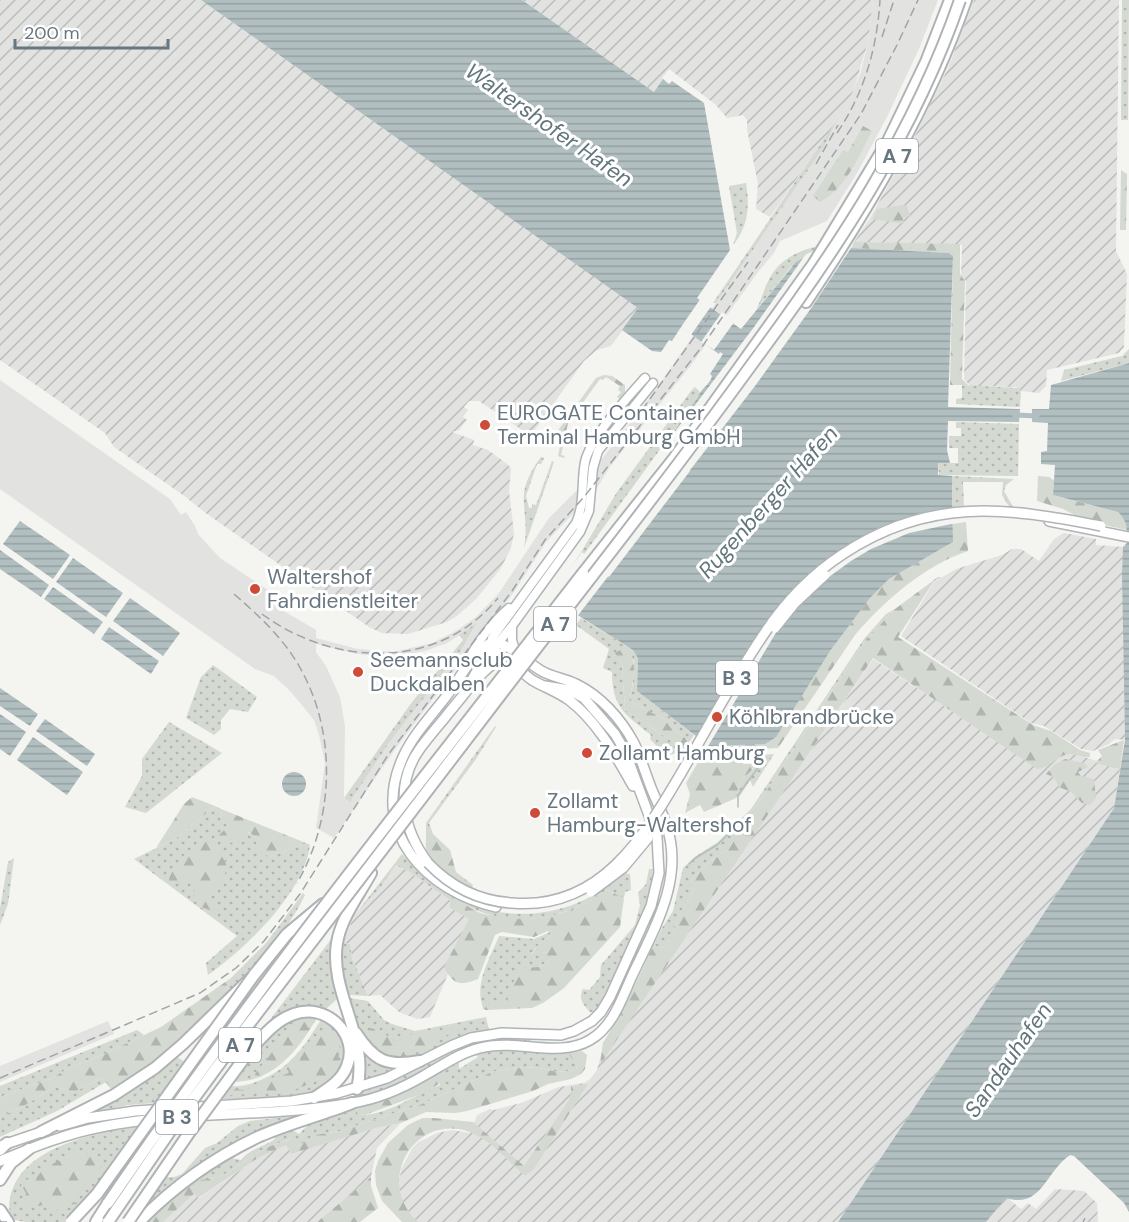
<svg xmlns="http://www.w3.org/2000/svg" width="1129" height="1222" font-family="'DM Sans',sans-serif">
  <defs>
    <pattern id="industrial-furrows" width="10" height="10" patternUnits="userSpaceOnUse" patternTransform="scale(1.5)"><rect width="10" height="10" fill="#e2e3e1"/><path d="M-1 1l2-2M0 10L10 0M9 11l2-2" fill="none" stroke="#bbbdbc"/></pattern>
    <pattern id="grass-dots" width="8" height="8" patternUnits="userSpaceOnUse" patternTransform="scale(1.5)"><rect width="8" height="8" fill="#d4d9d1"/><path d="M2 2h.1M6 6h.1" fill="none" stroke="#b0b5af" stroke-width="1.8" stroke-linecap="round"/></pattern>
    <pattern id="forest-firs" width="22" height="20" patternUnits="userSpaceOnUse" patternTransform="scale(1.5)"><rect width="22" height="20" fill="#d4d9d1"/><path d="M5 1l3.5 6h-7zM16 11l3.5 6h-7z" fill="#b0b5af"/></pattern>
    <pattern id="water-rules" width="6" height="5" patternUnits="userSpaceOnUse" patternTransform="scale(1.5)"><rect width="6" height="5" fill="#b2bfc1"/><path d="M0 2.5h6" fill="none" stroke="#95a0a2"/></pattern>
  </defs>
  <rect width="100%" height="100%" fill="#f4f4f1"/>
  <path fill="#e2e3e1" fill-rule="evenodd" d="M873,0h65l-19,49 -32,68 -31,58 -29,46 -47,20 -6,12 -16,19 -67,93 -82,103 -13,22 -50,52 -32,50 -118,156 -62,90 -18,-10 9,-65 -6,-28 -5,-15 -23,-28 -17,-16 -19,-7 -255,-180v-109l170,119 11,16 5,-3 9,14 3,8 22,24 57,38 -5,8 44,26v8l42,11 36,3 38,-9 24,-12 20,-14 23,-24 50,-75 30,-30 78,-100 167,-241 30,-58 7,-18 7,-29zM476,625l-15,25 -72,93 -39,59 -6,-4 1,-72 -5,-29 -14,-31 -10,-14v-8l41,10 37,3 31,-6 22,-8z
    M108,1021l6,13 -114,48v-16z"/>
  <path fill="url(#industrial-furrows)" d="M0,0h201l438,308 -28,38 -14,4 -13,11 -50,70 -9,1 -46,-31h-10l-5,6 4,3 -5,7 4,3 -8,10 -7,2 22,8 -1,5 15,5 18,13 5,5 -2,23 5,42 -3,15 -10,20 -24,30 -20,18 -10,6 -39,12 -26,-1 -13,-6 -162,-113 -24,-19 -69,-48 -9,-14 -105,-73z
    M522,0h351l-5,42 -14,47 -14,28 -70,100 -14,-8 2,-25 -11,-54v-10l-4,-5 -16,3 -11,-13 -47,-36 -7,9 1,1 -9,13z
    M974,0h145l-3,251 11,23 -3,73 -5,6 -72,17 -1,16 -7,7 -18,-2 -5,-4 -46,-1 -6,-7 2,-98 -5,-5 1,-31 -108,-3 16,-24 42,-76 36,-74z
    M1064,533l32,6v6l27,2 2,193 -10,-1 -6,5 -16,7 -12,-2 -37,-23 -13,-3 -130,-87 33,-54 22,-13 46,-14 10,-6h9l18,12 15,-22z
    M873,659l158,105 42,-11 47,16 -6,39 -276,414h-422l-13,-18 -4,-18 2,-17 11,-20 7,-7 18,-9 15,-3 18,3 7,-18 13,-6 4,1 27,-7 38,-16 25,-4 6,-4 7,-9 7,-27 196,-276z
    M396,865l12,6 44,31 -3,5 27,16 -7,16 -21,35 -18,43 -5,1 -8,1 -18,-7 -19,-17 -12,1 -16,-38 -2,-14 -7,-1 11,-27 26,-28z
    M401,1123l-24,25 -6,29 -54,45h-154l31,-28 5,4 59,-40 29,-14 4,9 85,-25z
    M1055,1189l29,2 13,12 1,19h-112l20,-25 15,12 7,-6 8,6z"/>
  <path fill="url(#grass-dots)" d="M1122,0h7l-1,120h-7z
    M839,117l-15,30 -108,156h-3z
    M746,183c4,23 2,44 -13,62l4,-12 -8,-47z
    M830,243l-39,24 -35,43c6,-11 9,-25 16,-36 13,-20 36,-26 58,-31z
    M1129,349v14l-68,18 3,-11 58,-14z
    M962,385l57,3 2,3 -1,16 -64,-3v-5l6,-1z
    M695,387l5,5 -2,5 -116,160 -2,-3 37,-62 74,-101z
    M956,422l63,2 -1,52 -79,-1 -1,-12h20v-15h-9v-12h12v-8h-5z
    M541,457l3,1 -3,6h-4l-11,32 3,12h3v-4l4,1 16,-44 2,1 -30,86c7,-41 -13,-51 17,-91z
    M952,476l62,3 -8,6 -2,6 11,19h-4l-9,-15 1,-13h-40l1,26 -11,2z
    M895,609l-31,33 -108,165 -16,16 -8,21 -5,6 -19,13 -17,17 3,11c-9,13 -21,32 -21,48l-8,9 -12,-2 9,-18 11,-17 10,-43 13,-12 22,-14 33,-33 113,-170 22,-25z
    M581,618l52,32 5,7 -1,34 57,44 -4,6 -19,-13 -7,-9 -31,-16 -3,-6 3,-14 1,-23 -16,-3 4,7 3,46 63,42 -23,3 -15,-16 1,-4c-25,-20 -39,-27 -39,-63l-9,-4 6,-19 -33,-24z
    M477,623l-16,27 -72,93 -39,59 -6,-4 68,-96 51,-62 -4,-5z
    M213,665l44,32 -9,15 -18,-3 -9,11v9l-7,6 -28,-17 15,-41z
    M169,722l53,31 -76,60 -21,-6 17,-31v-17z
    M495,726l1,1 -20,32 -47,64 4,11h-7v-11z
    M774,754l-21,33 -3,-7 -10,16 -6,3 8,-20 11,-10 4,-12 4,-2z
    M215,806l6,3 1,12 6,5 -10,10 28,-1 1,-3 9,5 13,20 37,-14 4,2c-6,48 -64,103 -102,130l-2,-12 31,-27 -103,-77 41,-20z
    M402,854c11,11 21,22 33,31 59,43 137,37 188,-12l7,1 1,16 -6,2 -1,6 -17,-8c-46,32 -99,41 -149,11l-6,8 -3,-2 2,-6 -43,-30 -12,-6 -16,23 -26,28z
    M14,858l-6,46 -8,21v-17l8,-46z
    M649,869h4l-3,27 -5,13 -42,92 -9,11h-4c-7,-8 -12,-13 -7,-23l6,1 11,-13 1,-12 34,-40 5,-20 -2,-12 8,-9z
    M303,893l2,2c-18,39 -52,70 -81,101l7,-18 36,-36z
    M550,932l2,3 -15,11 -6,8 16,-2 2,9 -10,6 -20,2 -9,28 -5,7h-23c-7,-22 9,-48 17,-68l35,3z
    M332,938l-1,32 7,28 -13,12c-25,-10 -42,6 -62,19z
    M343,943l7,1 2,14 16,38 -19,-1c-7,-17 -9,-34 -6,-52z
    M349,998l19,3 16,19 8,4 23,7 71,-14 3,13 -29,7 -51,24 -36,-8 -17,-28z
    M307,1016l11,1c-22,33 -42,65 -87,65 22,-26 41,-59 76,-66z
    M322,1018c12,5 22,18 24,31 1,7 -1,11 -4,18 -3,9 -11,18 -21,22 -24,11 -74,10 -101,10l10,-13c11,1 21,-2 31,-6 32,-14 43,-34 61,-62z
    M137,1030l7,5 -40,19 -33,13 -21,12 -50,18v-11z
    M501,1037l30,3v2c-66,-9 -79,17 -133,42 -15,7 -32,11 -48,16l8,-9 50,-18 46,-24 23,-9z
    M360,1047c13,15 23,21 44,22l-43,15z
    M498,1050l72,3v3l7,8 -1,6 -19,2 -18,-4 -16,-1 -31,5 -70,32 -82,27 -25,4 -18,12 -7,-8c-7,3 -15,5 -22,8 -23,10 -44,37 -71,32l31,-22 13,3c8,-11 23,-13 34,-21l-1,-5 15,-6 10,6 8,-8 2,-4 47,-14 2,6c23,5 60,-21 82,-29v-9l-9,2 28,-16v7l19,-12 -2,-3z
    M177,1057l8,5 -29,41 -28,2 -44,10 58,-34z
    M102,1078l4,4 -49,29 -57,26v-20l22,-10 33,-20 19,5z
    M309,1114l-58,23 -116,84 30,-44h9l8,-3 23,-26 12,-5 21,-17 12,-5z
    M139,1126l-47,67 -26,29h-40l-16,-3c-10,-70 85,-86 129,-93z"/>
  <path fill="url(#forest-firs)" d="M863,126l9,5c-14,27 -25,56 -52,71l-7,-6 30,-46 5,2z
    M1121,170l6,4 -1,56h-6z
    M903,205l4,1 3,10 -7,2 1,6 -32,-5 5,-10z
    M854,242l106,2v30l5,7 -3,98 6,6h-18l3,-129 -4,-3 -98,-5z
    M604,375l8,1 13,9v7l-5,7 -3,-2 4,-5 -3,-2 2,-4 -14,-9 -3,3 -3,-1 -32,44 -7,32 4,1 -1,2 -6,-2 3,-15 -7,-5 42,-58z
    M1038,476l12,1 1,2 3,1 -1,15 65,17 6,5 3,13 -41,-9 -23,-12 -26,-8z
    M966,522l2,29c-43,14 -84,50 -113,84l-77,113 -74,4 4,-7 122,-94 40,-53 19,-19 64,-37v-18z
    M938,577h4l-8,4 -36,56 135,88 18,6 29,19 10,3v4c-7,1 -13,-3 -20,-3 -14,1 -20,15 -33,15l-164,-111 -273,407 3,-22 22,-37 28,-60 12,2 8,-9c0,-16 12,-35 21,-48l-3,-11 17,-17 19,-13 5,-6 8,-21 16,-16 108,-165 31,-33z
    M624,648l6,2c7,15 3,32 0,47l3,6 31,16 7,9 19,13 -2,11 -63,-42 -3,-46 -7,-11z
    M1124,740l-4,29 -25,-6 7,-7 -4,-6z
    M742,754l1,10h12l-4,7 -9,8 -8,20 -30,13 -4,-7 -15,8 5,-19 -4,-11 16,-28z
    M1065,759l19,4 4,4 -10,5 3,4 13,3 2,19 -6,7 -8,-2 -11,-11 -12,-5 -5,-9 -8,-4 8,-9z
    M192,797l23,9 -40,33 -19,9 28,-44z
    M221,809l85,34 -37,14 -13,-9v-11l-8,-5 -2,10 -22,1 -6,-7 10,-10 -6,-5z
    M426,834h7l17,16 6,22 17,13 -2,5c-14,-8 -36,-17 -43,-32 -3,-8 -2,-16 -2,-24z
    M211,841c24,27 17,31 -2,56l8,11 -5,3 -13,-5 -6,-8 2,-11 -3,-6h-23c1,-12 16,-29 27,-35 4,-2 10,-3 15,-5z
    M607,890l17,8 -4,29 -56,61 -21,15 -11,5 -46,2 -3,-1 -1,-5h23c7,-11 8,-24 14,-36l20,-1 10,-6 -3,-9 -15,3 6,-9 15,-11 -4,-4 -14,6 -32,-5 -7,3 -17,44c-18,7 -25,6 -34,-12l25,-48 -17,-10 6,-8c6,3 11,6 16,9 6,4 16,5 22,6 41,9 78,-3 111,-26z
    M231,978l-7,18 -42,42 -35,31 -34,22 -11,-13 -28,14 -19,-5 -33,20 -22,10v-20l50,-18 21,-12 33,-13 57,-27z
    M299,1021l8,2 2,8c-15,22 -28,37 -53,47l-1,-4 18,-23 4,-13z
    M459,1025v2l-19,13 -9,3 -1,4 -27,11c-16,-3 -30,-10 -34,-26l2,-4 11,4 14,10 3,-6c11,-3 31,-2 43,-4 6,-1 11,-6 17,-7z
    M325,1031l12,7 3,6 -3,29 -43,17 -72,6 6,-7 17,1 29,-13 13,-3 2,-2 -4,-5c14,-12 22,-29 40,-36z
    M582,1051l5,4 -2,14 -4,5 -10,5 -23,5 -15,7 -66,20 -11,2 -30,-1 -25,11 -25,5 -85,26 -5,-9 -28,13 -60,40 -4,-4 -31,28h-17l51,-43c27,5 48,-22 71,-32 7,-3 15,-5 23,-8l6,8 18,-12 25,-4 82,-27 70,-32 31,-5 16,1 18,4 19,-2 1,-6 -7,-8v-3z
    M448,1073l-1,6 -23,14 -59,22 -7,-1 -2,-6 48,-15 27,-15z
    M588,1084l-54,85 -9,7c-17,-15 -36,-38 -58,-45 -55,-16 -92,52 -49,91h-16l-20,-21 -6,-16 -1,-14 3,-10 10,-18 20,-18 8,-4 7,-3h11l39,4 51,44 45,-66 2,-7v-7z
    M75,1154h11l18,3c-5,18 -14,23 -24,37 -1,2 -2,6 -4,8 -6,6 -20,9 -28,8l-3,-5c-11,1 -18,5 -27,-2l7,-6 1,-4 -5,-8 1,-5 12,-1 13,-13z
    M371,1177v9l7,22 -18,14h-43z"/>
  <path fill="url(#water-rules)" d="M201,0h321l132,92 9,-13 6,5 3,-3 32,22 26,147 -33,48 44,31 55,-67 16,-8 39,-6 98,5 4,3 -5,151 72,2 -1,13 -71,-1 -1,29 3,13h-12v12l14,1 1,66 -64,37 -19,19 -40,53 -54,86 -11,7 -56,2 -72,-55 1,-33 -5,-8 -73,-46 -2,-17 22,-33 29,23 81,-106 -28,-23 36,-51c3,-9 12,-12 14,-21l-2,-2 13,-20 -3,-2 -1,2 -38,-27 -9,14 -3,-1 -8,12 -9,-1 -30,-21 16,-22z
    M1129,363v849l-5,-9 -50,-47 -4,-1c-25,17 -28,54 -64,43l-20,24h-148l276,-414 11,-68 -3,-166 1,-27 4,-4c0,-13 1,-22 -9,-31l-65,-17 2,-30 -14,-1v-12l6,-1 1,-28 -16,-1v-13h17l2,-24z
    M20,521l50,34 -17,24 -50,-35z
    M0,550l49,35 -8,12 -41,-28z
    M73,558l50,35 -17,24 -50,-35z
    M53,587l50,35 -9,12 -50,-35z
    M130,598l50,35 -17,23 -50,-35z
    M109,627l50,34 -8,13 -50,-35z
    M0,688l38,26 -8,12 -30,-20z
    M0,714l26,18 -16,24 -10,-7z
    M45,719l50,35 -8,12 -51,-35z
    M33,737l50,35 -16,23 -50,-35z
    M282 784a12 12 0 1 1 24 0a12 12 0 1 1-24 0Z"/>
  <path fill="#f4f4f1" d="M853,245l-41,62 -57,79 -179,232 -13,-9 34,-44 11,8 78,-102 -25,-21 93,-123 52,-73 17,-6z
    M701,298l11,7 -21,30 -10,-8z
    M722,312l13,9 -21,29 -13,-8z
    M956,508v15l-47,10 -38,16 -20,12 -29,21 -23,22 -22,27 -70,117 -11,-8 63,-107 14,-21 25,-28 26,-22 45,-29 26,-11 20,-6z
    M582,552l14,12 -39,41 -2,-5v-12z"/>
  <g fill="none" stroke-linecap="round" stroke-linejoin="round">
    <path stroke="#b2bfc1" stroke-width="1.5" d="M738,807v-12l22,-30v-3h-2
      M689,864l5,-5 23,-14 21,-20"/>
    <path stroke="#b2bfc1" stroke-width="5" d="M1014,415l23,1"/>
    <g stroke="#afb4b7" stroke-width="11">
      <path id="secondary" d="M512,627v13l4,13
        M468,661c9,-19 25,-39 41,-53
        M512,664l-18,-15 -2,-11 84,-115c9,-19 5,-41 9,-61 5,-24 43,-65 60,-84
        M468,686l11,-20 33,-40 68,-94 9,-21 4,-43 5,-17 55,-68"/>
    </g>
    <g stroke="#b0b4b7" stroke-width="12">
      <path id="primary" d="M1049,521l80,16
        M428,863c-25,-33 -34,-77 -9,-113 10,-14 22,-27 32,-40 13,-15 28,-37 45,-48 16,-1 24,9 36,18 12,7 26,12 37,20 28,21 47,56 64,86
        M60,1126l28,-8 47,-7 157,-10 46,-8 49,-15 64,-32 20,-8 31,-5 59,2 13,-4 18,-10 9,-9 9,-15 41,-91 8,-33 -2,-36 -32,-86 -10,-17 -31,-36 -15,-8 -24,-4
        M3,1145l44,-15
        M0,1161c33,-14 65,-27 101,-34 82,-17 168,-9 251,-24 26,-4 51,-15 73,-28 18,-10 35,-22 55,-27 36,-10 78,11 110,-8 23,-13 32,-42 42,-64 22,-47 52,-96 35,-149 -4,-13 -10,-25 -15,-37 -6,-15 -11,-32 -18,-47 -13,-24 -33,-47 -58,-59 -12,-6 -25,-7 -36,-14 -16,-10 -29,-26 -48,-28 -21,12 -32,37 -47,56 -14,18 -32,37 -42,59 -34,75 23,134 93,150"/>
    </g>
    <g stroke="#b0b3b6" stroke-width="14">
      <path id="highway" d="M806,302c64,-96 122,-193 160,-302
        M583,573l92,-116 139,-194 74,-122 38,-79 24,-62
        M356,1033c18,28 31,34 64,28
        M251,1049c13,-14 25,-29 43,-35 31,-12 66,20 53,52 -6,16 -20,23 -33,32
        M357,1089c13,-51 -28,-96 -20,-146 4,-25 22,-48 34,-70
        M41,1132l73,-37 41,-27 28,-24 71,-69 33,-41 36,-30
        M0,1150l7,-7
        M0,1180l11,-17 18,-14
        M0,1210l8,12
        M96,1222l12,-19
        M139,1222c35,-36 76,-65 121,-86 30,-13 62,-21 92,-33"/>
    </g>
    <use href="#secondary" stroke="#fff" stroke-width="8"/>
    <use href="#primary" stroke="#fff" stroke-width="9"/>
    <use href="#highway" stroke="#fff" stroke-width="10"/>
    <path stroke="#9ea4a8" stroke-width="1.5" stroke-dasharray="9 4.5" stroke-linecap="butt" d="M882,37l12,-37
      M837,133c27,-40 40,-84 43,-133
      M816,164l22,-39
      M642,410l106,-148
      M234,594c23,20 46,41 62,67 41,66 40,155 1,222
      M262,614c72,53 176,57 236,-16
      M0,1078l200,-85 36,-25 28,-27 36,-47 88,-139 124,-164 33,-51 39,-43 120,-153 157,-230 36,-69 21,-45
      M0,1222h7
      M1083,1222l2,-4"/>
    <g stroke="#b0b4b7" stroke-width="12" stroke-linecap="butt">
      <path id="primary-bridge" d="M775,628l20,-25 30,-28
        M428,863c22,23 51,38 84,40 92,8 135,-72 175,-140 25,-43 49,-88 77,-129 21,-32 47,-59 79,-80 86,-57 162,-47 258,-28
        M591,892l32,-24 25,-30"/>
    </g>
    <g stroke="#b0b3b6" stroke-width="14" stroke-linecap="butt">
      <path id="highway-bridge" d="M108,1203c148,-217 314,-422 475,-630
        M71,1222l26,-28 157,-219
        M108,1222l67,-98 61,-83c126,-166 253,-332 381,-497 47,-61 93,-122 138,-184 83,-112 160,-228 205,-360
        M128,1222l61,-89 62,-84"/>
    </g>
    <use href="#primary-bridge" stroke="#fff" stroke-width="9"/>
    <use href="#highway-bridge" stroke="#fff" stroke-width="10"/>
  </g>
  <g fill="#ce4b37" stroke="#fff" stroke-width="2">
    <circle cx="485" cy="425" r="6"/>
    <circle cx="255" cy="589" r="6"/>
    <circle cx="358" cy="672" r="6"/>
    <circle cx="717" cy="717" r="6"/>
    <circle cx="587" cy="753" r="6"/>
    <circle cx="535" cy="813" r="6"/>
  </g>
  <g text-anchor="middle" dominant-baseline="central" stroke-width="6" stroke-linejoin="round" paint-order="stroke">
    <g fill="#fff" stroke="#959fa5" stroke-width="1.5">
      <rect x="876" y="139" width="42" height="34" rx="4.5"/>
      <rect x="534" y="607" width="42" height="34" rx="4.5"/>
      <rect x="716" y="661" width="42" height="34" rx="4.5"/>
      <rect x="219" y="1028" width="42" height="34" rx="4.5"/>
      <rect x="156" y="1100" width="42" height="34" rx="4.5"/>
    </g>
    <g font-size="20" font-weight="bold" fill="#67767f">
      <text x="897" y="156">A 7</text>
      <text x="555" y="624">A 7</text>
      <text x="737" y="678">B 3</text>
      <text x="240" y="1045">A 7</text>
      <text x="177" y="1117">B 3</text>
    </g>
    <g font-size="21" fill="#67767f" stroke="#fff" text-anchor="start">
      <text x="497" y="413">EUROGATE Container<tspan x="497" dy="24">Terminal Hamburg GmbH</tspan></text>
      <text x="267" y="577">Waltershof<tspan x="267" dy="24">Fahrdienstleiter</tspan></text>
      <text x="370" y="660">Seemannsclub<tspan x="370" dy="24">Duckdalben</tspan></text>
      <text x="729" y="717">Köhlbrandbrücke</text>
      <text x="599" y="753">Zollamt Hamburg</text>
      <text x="547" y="801">Zollamt<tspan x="547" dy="24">Hamburg-Waltershof</tspan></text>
    </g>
    <g font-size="22" font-style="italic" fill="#63777b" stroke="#fff">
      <text transform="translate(549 125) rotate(35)">Waltershofer Hafen</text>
      <text transform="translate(768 502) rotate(-48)">Rugenberger Hafen</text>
      <text transform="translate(1008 1060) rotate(-55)">Sandauhafen</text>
    </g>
  </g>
  <path d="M15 39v9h153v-9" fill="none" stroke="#67767f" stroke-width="3"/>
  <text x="24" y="39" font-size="18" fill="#67767f" stroke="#ffffff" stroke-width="4.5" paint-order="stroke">200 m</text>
</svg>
